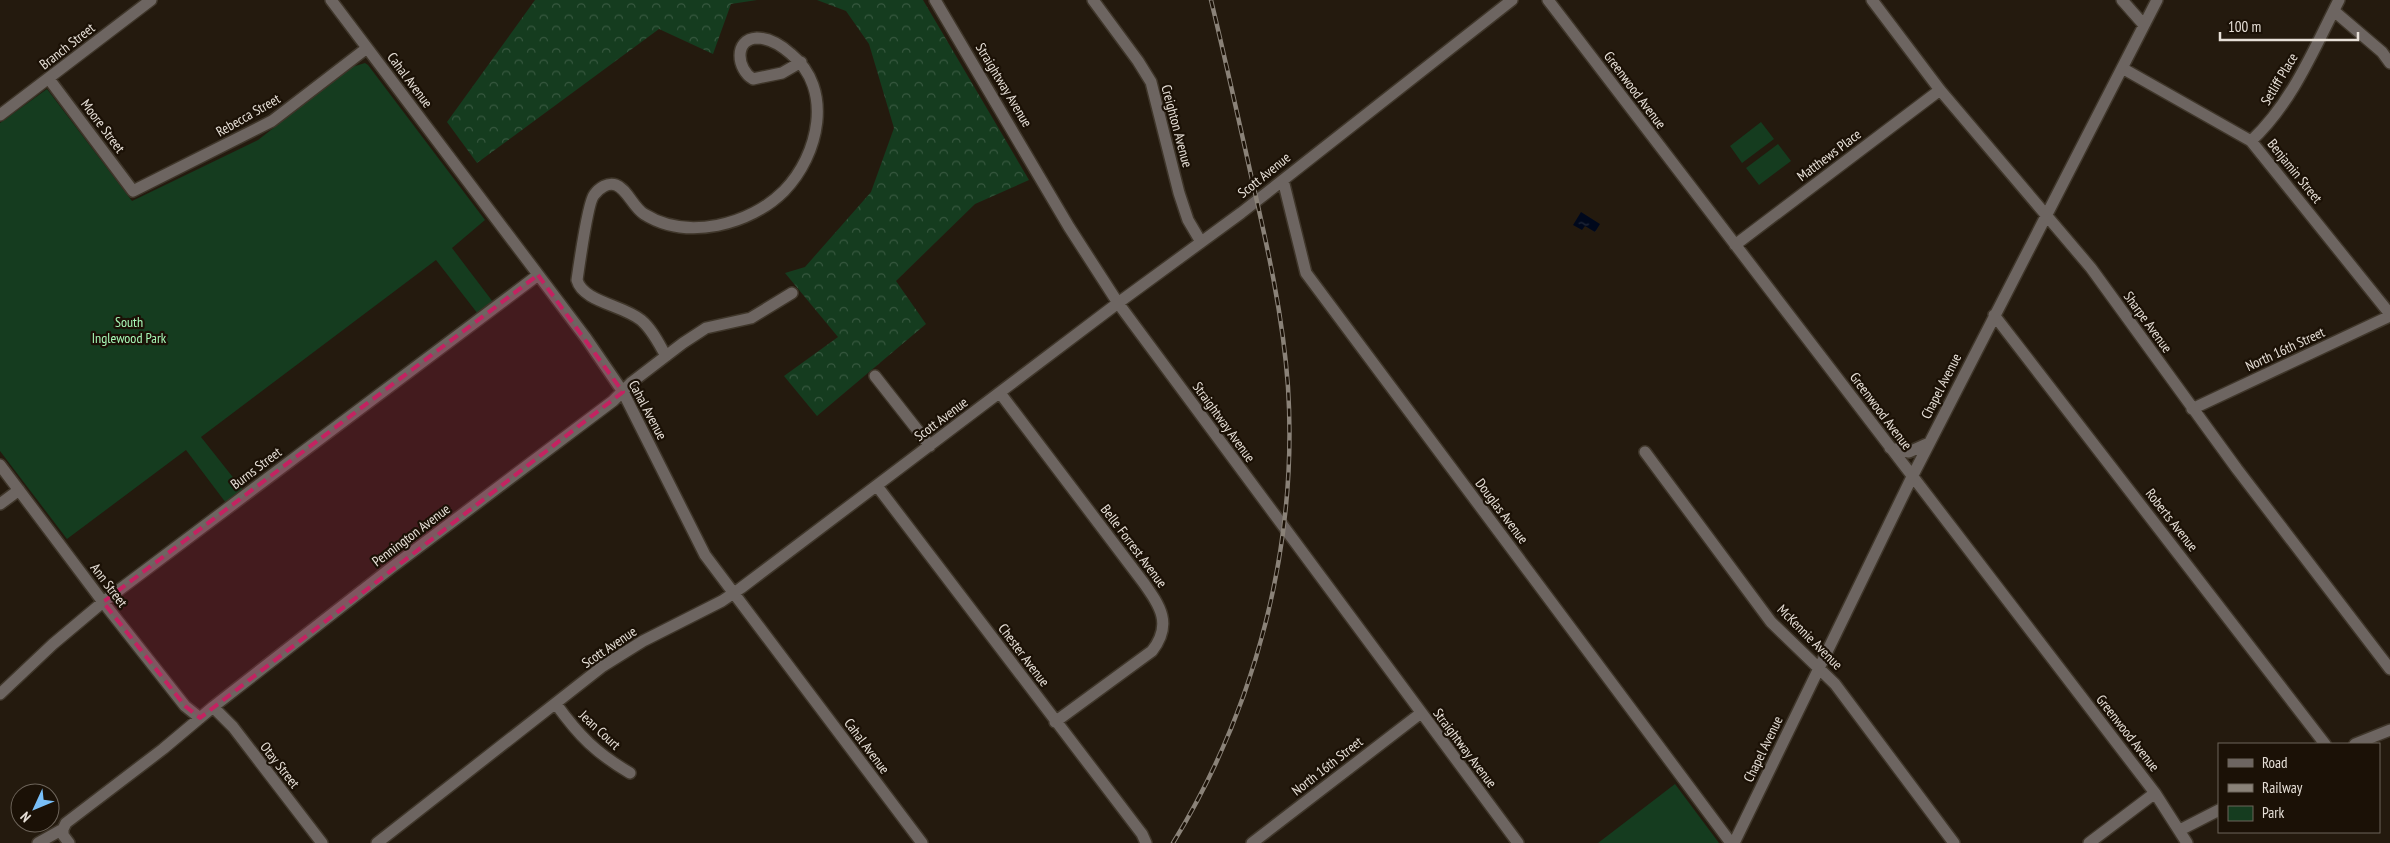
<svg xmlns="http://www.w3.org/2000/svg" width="2390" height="843" font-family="'PT Sans Narrow',sans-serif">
  <defs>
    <pattern id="forest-crowns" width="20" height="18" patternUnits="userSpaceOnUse" patternTransform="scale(1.25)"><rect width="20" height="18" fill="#153c1f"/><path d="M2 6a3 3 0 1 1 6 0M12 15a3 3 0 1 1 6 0" fill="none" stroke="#37583f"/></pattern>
    <pattern id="water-ripples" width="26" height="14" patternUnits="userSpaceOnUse" patternTransform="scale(1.25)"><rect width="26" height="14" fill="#00081c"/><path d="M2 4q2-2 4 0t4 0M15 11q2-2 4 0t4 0" fill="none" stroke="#252c3c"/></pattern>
  </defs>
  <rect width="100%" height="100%" fill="#241a0e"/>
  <path fill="#153c1f" d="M365,63l3,2 117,155 -33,28 41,54 -15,12 -42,-54 -235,177 42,53 -17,13 -40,-53 -119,89 -67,-88v-328l47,-34 85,112 126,-61 94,-73z
    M1761,122l13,17 -32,24 -12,-17z
    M1778,144l13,17 -32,24 -13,-17z
    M1675,784l44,59h-121z"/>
  <path fill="url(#forest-crowns)" d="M535,0h222l-26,4 -18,50 -54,-25 -182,134 -30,-41z
    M817,0h106l106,180 -54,24 -79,77 30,43 -109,92 -33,-40 54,-39 -53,-64 20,-6 66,-75 23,-64 -25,-84 -23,-33z"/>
  <path fill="url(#water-ripples)" d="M1581,212l19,12 -5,8 -10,-6 -3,4 -9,-5z"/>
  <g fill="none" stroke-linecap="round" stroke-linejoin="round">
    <g stroke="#3f362a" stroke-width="14">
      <path id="minor" d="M331,0l255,338 37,54 82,163 217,288
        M935,0l134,227 49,76 400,540
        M1093,0l45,61 13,21 28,111 9,27 13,22
        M1548,0l607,793 32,50
        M1872,0l68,90 151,178 146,201 153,200
        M2122,0l22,25
        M2334,11l48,41 8,11
        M2122,68l129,73 139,173
        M49,79l84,112 139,-70 95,-73
        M0,115l151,-115
        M2251,141c41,-38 63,-92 88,-141
        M1283,180l23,93 425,570
        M1735,245l205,-155
        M1994,315l331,429
        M666,356c-7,-12 -14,-27 -25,-36 -18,-15 -58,-18 -64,-40 2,-14 11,-78 17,-85 5,-7 14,-13 22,-10 11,4 17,22 28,29 43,27 106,11 140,-23 35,-36 50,-102 7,-137 -9,-8 -22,-16 -34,-16 -24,1 -20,32 -4,41l29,-6 19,-11
        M875,376l55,70
        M1000,393l143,189c17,24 30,42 9,69l-97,71
        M2192,409l198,-93
        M1890,448l19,4 20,-9
        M1645,452l126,170 64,62 119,159
        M0,465l103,137 82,104 15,12
        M877,486l265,348 4,9
        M0,504l19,-14
        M0,694l53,-50 50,-42 435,-327
        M556,704c23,32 40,49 74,69
        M213,707l20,20 89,116
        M2355,744l35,-14
        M63,829l3,-6 97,-74 50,-42 178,-139 222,-167 19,-19 51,-39 23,-15 45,-10 41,-25
        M63,829v6l6,8
        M2180,830l39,-20
        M38,843l25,-14
        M377,843l226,-177 40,-25 79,-40 19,-13 377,-285 123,-90 271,-213
        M1252,843l169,-130
        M1734,843l178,-366 245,-477
        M2089,843l66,-50"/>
    </g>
    <use href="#minor" stroke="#6d6561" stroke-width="11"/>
    <g stroke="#8a8278" stroke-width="4.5">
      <path id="rail" d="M1173,843c83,-135 125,-298 115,-456 -5,-72 -21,-142 -37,-212 -13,-58 -26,-117 -40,-175"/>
    </g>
    <use href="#rail" stroke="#1b1106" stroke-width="2.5" stroke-dasharray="8" stroke-linecap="butt"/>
  </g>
  <path fill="#c42261" fill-opacity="0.2" stroke="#c42261" stroke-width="4" stroke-dasharray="10 6" stroke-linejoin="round" d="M538,275l85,117 -423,326 -15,-12 -82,-104z"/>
  <g text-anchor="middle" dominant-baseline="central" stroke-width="4.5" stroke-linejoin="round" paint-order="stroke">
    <g font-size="14" fill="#e7e0d8" stroke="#1b1106">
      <text transform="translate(67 46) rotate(-38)">Branch Street</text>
      <text transform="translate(2279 79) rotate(-59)">Setliff Place</text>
      <text transform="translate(410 80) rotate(53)">Cahal Avenue</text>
      <text transform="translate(1004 85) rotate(59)">Straightway Avenue</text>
      <text transform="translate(1635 90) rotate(53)">Greenwood Avenue</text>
      <text transform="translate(248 115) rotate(-30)">Rebecca Street</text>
      <text transform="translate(103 126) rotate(53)">Moore Street</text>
      <text transform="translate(1177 126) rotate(75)">Creighton Avenue</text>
      <text transform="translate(1829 155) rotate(-37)">Matthews Place</text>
      <text transform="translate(2295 171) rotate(51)">Benjamin Street</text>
      <text transform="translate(1264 175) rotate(-39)">Scott Avenue</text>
      <text transform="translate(2148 322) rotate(54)">Sharpe Avenue</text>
      <text transform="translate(2285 349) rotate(-25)">North 16th Street</text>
      <text transform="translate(1941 386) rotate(-63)">Chapel Avenue</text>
      <text transform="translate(648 410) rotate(62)">Cahal Avenue</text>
      <text transform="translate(1881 411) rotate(53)">Greenwood Avenue</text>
      <text transform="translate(941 419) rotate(-37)">Scott Avenue</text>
      <text transform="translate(1224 422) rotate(54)">Straightway Avenue</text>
      <text transform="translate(256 468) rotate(-37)">Burns Street</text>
      <text transform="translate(1502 511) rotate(53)">Douglas Avenue</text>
      <text transform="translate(2172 520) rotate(52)">Roberts Avenue</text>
      <text transform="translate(411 535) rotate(-37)">Pennington Avenue</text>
      <text transform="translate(1134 546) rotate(53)">Belle Forrest Avenue</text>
      <text transform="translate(109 585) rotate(53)">Ann Street</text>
      <text transform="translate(1810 637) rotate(45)">McKennie Avenue</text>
      <text transform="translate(609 647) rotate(-34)">Scott Avenue</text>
      <text transform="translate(1024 655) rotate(53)">Chester Avenue</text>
      <text transform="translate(600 730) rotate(43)">Jean Court</text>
      <text transform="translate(2128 733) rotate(52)">Greenwood Avenue</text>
      <text transform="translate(867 746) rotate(53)">Cahal Avenue</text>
      <text transform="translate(1465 748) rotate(53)">Straightway Avenue</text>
      <text transform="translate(1763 749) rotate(-64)">Chapel Avenue</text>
      <text transform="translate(280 765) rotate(52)">Otay Street</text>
      <text transform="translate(1327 766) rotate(-38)">North 16th Street</text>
    </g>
    <g font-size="14" fill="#a8f9b8" stroke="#1b1106">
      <text x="129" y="322">South<tspan x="129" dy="16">Inglewood Park</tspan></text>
    </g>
  </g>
  <rect x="2218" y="743" width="162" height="90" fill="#1b1106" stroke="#6d645a"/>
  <rect x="2228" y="759" width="25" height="8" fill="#6d6561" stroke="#6d645a"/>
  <text x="2262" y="768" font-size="15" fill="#e7e0d8">Road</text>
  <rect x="2228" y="784" width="25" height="8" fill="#8a8278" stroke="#6d645a"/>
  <text x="2262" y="793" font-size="15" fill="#e7e0d8">Railway</text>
  <rect x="2228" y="806" width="25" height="15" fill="#153c1f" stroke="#6d645a"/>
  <text x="2262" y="818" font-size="15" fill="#e7e0d8">Park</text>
  <g transform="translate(35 808) rotate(226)"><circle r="24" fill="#1b1106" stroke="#6d645a"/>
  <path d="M0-4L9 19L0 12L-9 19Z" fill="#79bff8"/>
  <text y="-8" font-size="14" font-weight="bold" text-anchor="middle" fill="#e7e0d8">N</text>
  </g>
  <path d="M2220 32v8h138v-8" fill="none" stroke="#e7e0d8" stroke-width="2.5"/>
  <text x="2228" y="32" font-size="15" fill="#e7e0d8" stroke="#1b1106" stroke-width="4" paint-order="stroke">100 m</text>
</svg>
